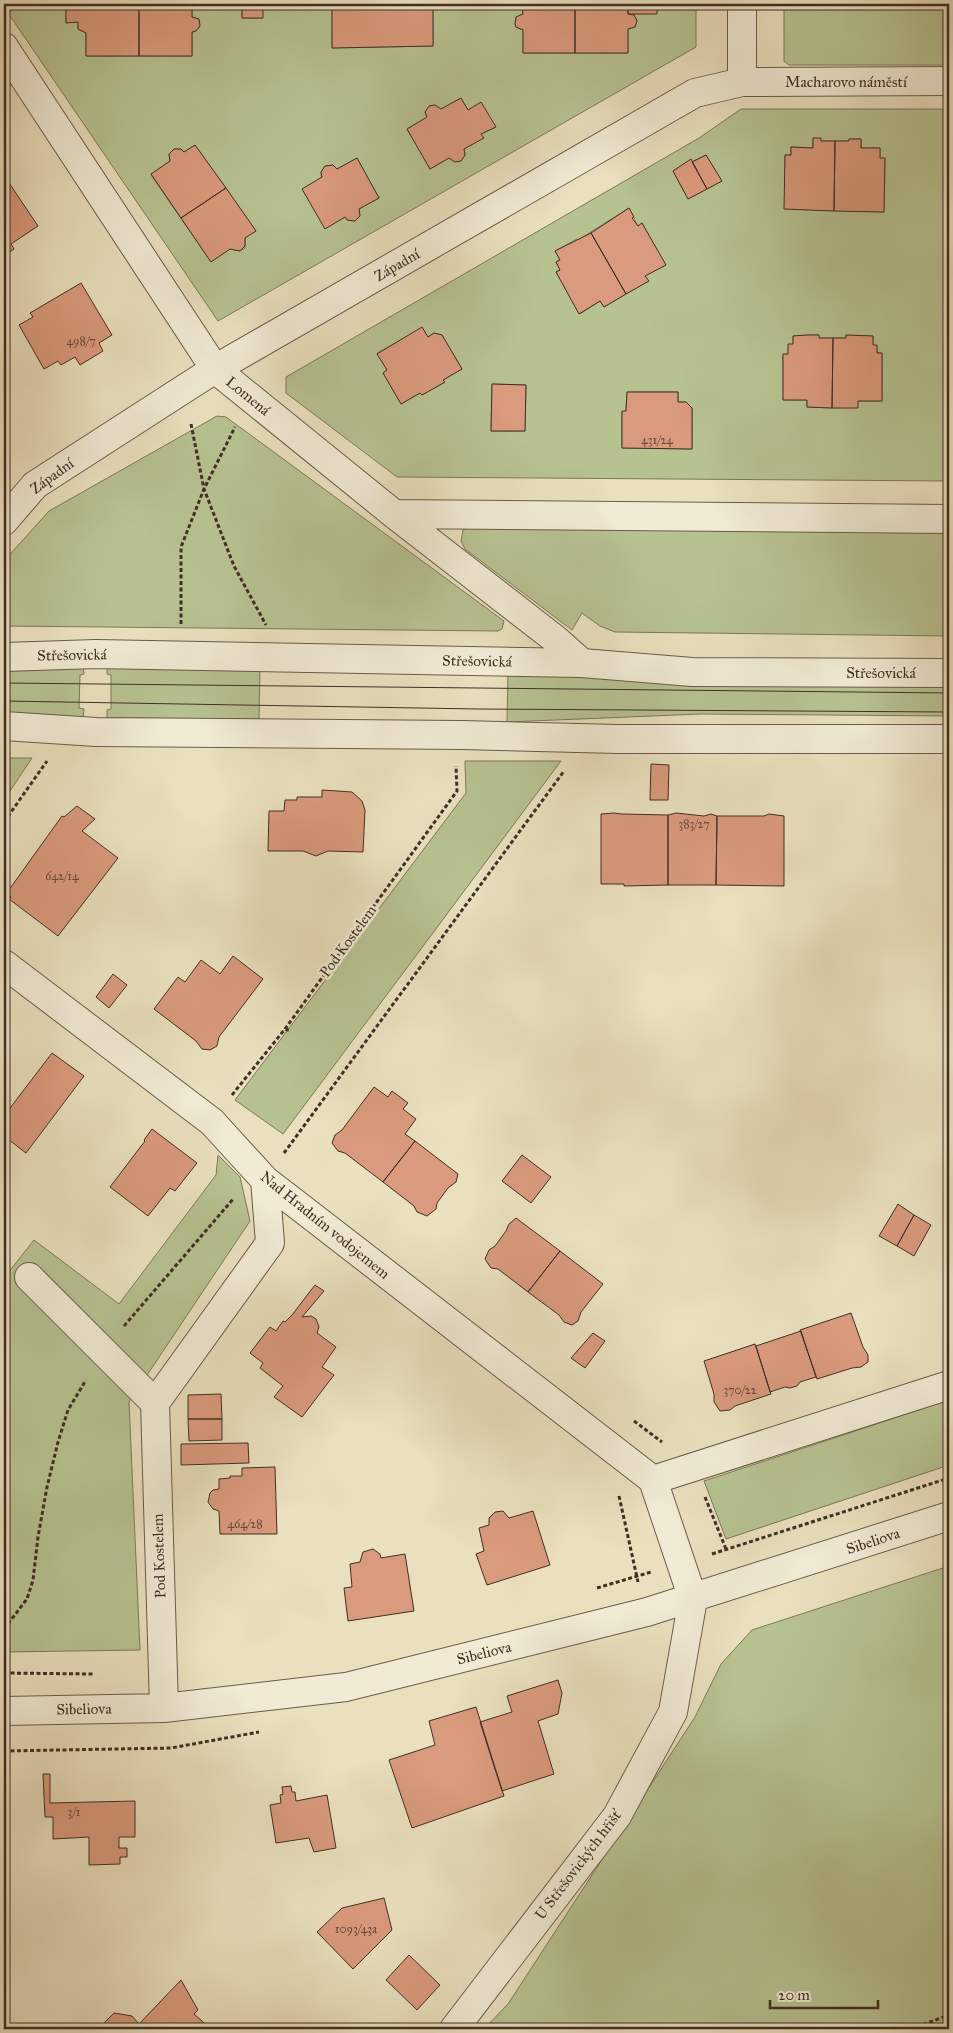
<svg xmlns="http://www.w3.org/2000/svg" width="953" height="2033" font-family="'IM FELL Great Primer',serif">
  <rect width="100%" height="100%" fill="#eae0be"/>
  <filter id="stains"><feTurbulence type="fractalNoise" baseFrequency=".004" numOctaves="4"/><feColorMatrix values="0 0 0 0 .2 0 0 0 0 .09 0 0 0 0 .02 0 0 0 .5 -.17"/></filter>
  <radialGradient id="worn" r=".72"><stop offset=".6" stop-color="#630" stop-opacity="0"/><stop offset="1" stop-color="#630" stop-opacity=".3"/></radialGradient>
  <path fill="#b7c291" stroke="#7c785b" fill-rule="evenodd" d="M4,4h62v18h12v7l8,4v23h106v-24l4,-1 4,-5 -1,-7 -7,-2v-13h50v14h20l1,-14h69v44l101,-2v-40h-40v-2h129l1,10 -7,3 -1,7 1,3 7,3v23h105v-24l7,-2 2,-6 -3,-6 -6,-1 29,-1v-9h39v43l-478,274 -214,-314zM461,98l7,12 13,-7 14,24 -14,7 2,4 -19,11 1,6 -4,6 -6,1 -6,-4 -19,11 -23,-40 20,-12 -2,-5 4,-6 6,-1 6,4zM195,145l61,86 -11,7v10l-5,3 -10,-2 -19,13 -60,-87 19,-14 -1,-7 5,-5h7l3,3zM357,158l22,40 -20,11 1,7 -5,5 -8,-1 -2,-3 -20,11 -4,-56 4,-6 8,-1 4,4z
    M784,4h165v61h-160l-5,-4z
    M741,109h208v327l-4,1v32h4v12l-552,-4 -111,-84v-16l413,-239zM813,138l8,3h28v-2h12v9h19v10l5,1 -1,53 -99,-3v-54h6v-8l22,1zM706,155l15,26 -33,18 -15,-28 18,-11 1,2zM629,208l9,18 4,-3 23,42 -20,11 3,5 -44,26 -4,-6 -20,13 -24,-42 4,-2 -4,-8 4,-3 -5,-8 22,-12 1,1zM422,328l6,9 6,-4 8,2 20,34 -19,11 2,2 -23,13 -2,-2 -19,11 -18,-31 4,-3 -10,-17zM807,335h12v3h27v-3l27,1v9l4,1v7h5v48h-24l-26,7 -25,-1v-7h-24v-45l5,-1 5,-10v-8zM492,384l34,1 -1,46h-34zM627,392h51v10h8l6,6v41l-70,-1v-36l4,-1z
    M217,416l9,1 278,204 -2,8 -4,2 -494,-5v-65l45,-50z
    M470,527l479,6v103l-334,-4 -15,-6 -18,-13 -10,17 -107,-81 -4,-8 2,-11z
    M83,664l1,10 -4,1 -1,33 5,1 -1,11 -79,-5v-47z
    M107,665l153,3 -1,51 -152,-1v-8l4,-1v-34l-4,-1z
    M508,670l441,12v34l-248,-2 -194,8z
    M4,758h28l-28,42z
    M465,761h96l-278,373 -48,-34 231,-307z
    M218,1155l22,22 10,44 -121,181 11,248 -136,2v-374l30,-38 85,64 97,-129z
    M949,1400v65l-223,74 -22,-58z
    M949,1566v463h-465l24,-25 187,-287 26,-53 31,-34z"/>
  <path fill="#da9a7d" stroke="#412e25" d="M66,4h73v52h-53v-23l-8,-4v-7l-12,1z
    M139,4h53v13l7,2 1,7 -4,5 -4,1v24h-53z
    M242,4h21v14h-21z
    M332,4l101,2v40l-101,2z
    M522,4h53v49h-52v-23l-7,-3 -1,-3 1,-7 7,-3z
    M575,4h53v10l6,1 3,6 -2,6 -7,2v24h-53z
    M628,4h29v10h-29z
    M461,98l7,12 13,-8 15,25 -15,7 3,4 -20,11 1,6 -4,6 -6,1 -6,-4 -19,11 -23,-40 20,-12 -2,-5 4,-6 6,-1 6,4z
    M813,138h8v3h14l-1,70 -50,-2 1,-54h6v-8l22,1z
    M849,139h12v9h19v10h5l-1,54 -50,-1 1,-70h14z
    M195,145l31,43 -45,30 -30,-44 19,-13 -1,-7 5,-5h7l3,3z
    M706,155l16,26 -15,8 -15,-27z
    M357,158l22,40 -20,11 1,7 -5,5 -8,-1 -2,-3 -20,12 -23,-40 20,-12 -1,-5 4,-6 8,-1 4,4z
    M691,159l16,30 -19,10 -15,-28z
    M6,171l4,7 -3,2 31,46 -27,18 3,5 -10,7v-84z
    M226,188l30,43 -11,7v8l-5,5 -10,-2 -19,13 -30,-44z
    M629,208l5,9 -2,1 6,8 4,-3 24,42 -21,11 4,5 -23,13 -35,-61z
    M591,233l35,61 -22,13 -4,-6 -21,13 -23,-42 4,-2 -4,-8 4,-2 -5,-9z
    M81,283l31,52 -13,8 4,8 -23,14 -5,-8 -14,8 -3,-4 -14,8 -25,-44 14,-8 -3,-4z
    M422,327l6,10 6,-4 8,2 20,34 -19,11 2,2 -23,13 -2,-2 -19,11 -18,-31 4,-3 -10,-16z
    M807,335h12v3h14l-1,70 -25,-1v-7h-24v-46h5v-10h5v-8z
    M846,335l27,1v9h4v8h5v48h-24v7h-26l1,-70h13z
    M492,384l34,1 -1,46h-34z
    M627,392h51v10h8l6,6v41l-70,-1v-37h4z
    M945,436h4v33h-4z
    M651,764l18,1 -1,35h-18z
    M322,790l30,2 10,9 3,9 -2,42 -35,-1 -12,5 -13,-5h-35l1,-40h15l1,-11h12v-3h25z
    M77,806l18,13 -13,12 36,27 -60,78 -49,-37 2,-2 -5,-3 56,-78 2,1z
    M614,813l8,1 46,1v70l-44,1v-2h-23v-70z
    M676,813l28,3 7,-2 6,2 -1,69h-48v-70z
    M769,814l15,2v70l-68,-1 1,-69h47z
    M233,956l30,23 -44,58 -2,9 -7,4 -8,-1 -6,-8 -42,-32 24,-32 7,5 16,-22 19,14z
    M113,974l14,11 -18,23 -13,-11z
    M52,1053l32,23 -58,77 -22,-17v-20z
    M374,1087l14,10 4,-6 16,12 -5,6 13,10 -11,15 10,7 -32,41 -38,-29 -7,-2 -6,-8 3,-8 7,-5z
    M152,1129l45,34 -22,28 -5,-3 -22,28 -38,-29 35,-46 -1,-1z
    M415,1141l43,33 -2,8 -8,6 -11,15 -1,6 -9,7 -10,-4 -3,-6 -31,-24z
    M522,1155l29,22 -20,26 -29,-22z
    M898,1204l16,11 -17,31 -18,-10z
    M914,1215l17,10 -17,31 -17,-10z
    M516,1218l44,33 -32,41 -30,-23 -7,-1 -6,-9 4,-9 6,-4 11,-15 3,-7z
    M560,1251l43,33 -22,28 -3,9 -6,4 -8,-3 -5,-7 -31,-23z
    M315,1285l9,6 -22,26 9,-1 5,3 3,8 -2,6 19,14 -14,20 12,8 -32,42 -28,-20 9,-11 -23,-18 3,-5 -13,-10 20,-26 6,4 7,-10 2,1 7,-7z
    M851,1313l12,34 5,8v7l-7,5 -9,1 -35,11 -17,-49z
    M801,1331l15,46 -16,5 -3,4 -7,2 -5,-1 -15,5 -14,-46z
    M593,1333l12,8 -20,27 -14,-10z
    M755,1344l16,50 -36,12 -5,4 -10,1 -6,-9v-8l-10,-33z
    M221,1394l1,25h-34v-24z
    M188,1419h34v21l-33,1z
    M248,1443l1,20 -68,2v-21z
    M275,1467l2,67h-57l-1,-23 -6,-2 -5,-7 2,-9 3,-3 6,-1v-10l11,-1v-2h12v-8z
    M503,1511l6,7 24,-7 17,54 -63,20 -11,-31 8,-3 -5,-23 10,-3v-7l6,-6z
    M373,1549l7,5 1,4 24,-4 9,57 -66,10 -4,-33 8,-1 -2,-23 10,-2 3,-10z
    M558,1680l4,13 -4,21 -20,7 16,53 -52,17 -22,-69 32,-10 -5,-16z
    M476,1707l28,89 -92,32 -23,-68 46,-15 -6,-24z
    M43,1774h7v29l85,-2v36h-16v11h8v9h-7v7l-31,1v-28l-36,2v-22h-8z
    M291,1786l1,6h3l1,9 31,-6 9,53 -22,4 -5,-14 -33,5 -6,-38 11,-2 -1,-8 3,-1 -1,-7z
    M384,1898l8,32 -39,39 -36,-37 25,-24z
    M409,1955l31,30 -23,25 -31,-30z
    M181,1980l17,30 -4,4 17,15h-113l16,-16 18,3 7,8z"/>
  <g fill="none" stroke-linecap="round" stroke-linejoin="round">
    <g stroke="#6b5a4b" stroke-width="30">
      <path id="minor" d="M742,4v78
        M4,47l211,322 179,145 161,125 27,24
        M394,514l555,5
        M4,521l31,-36 180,-116 480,-276 47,-11 207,-1
        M4,657l92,-3 486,9 110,9 257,1
        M4,726l92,6 366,3 155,4h332
        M4,964l208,158 53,58 388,300
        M29,1277l126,126
        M653,1480l296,-95
        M164,1708l-9,-305 115,-160 -5,-63
        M4,1711l160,-3 182,-21 301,-75 302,-96
        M454,2029l163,-213 56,-104 20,-113 -40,-119"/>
    </g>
    <path stroke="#412e25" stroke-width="3" stroke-dasharray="4 2.5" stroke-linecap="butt" d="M191,424l13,65 30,77 32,59
      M181,624v-77l23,-58 31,-62
      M4,822l43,-61
      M285,1029l6,2
      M232,1095l53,-66 172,-238 -1,-25
      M284,1153l280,-382
      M124,1326l110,-128
      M634,1421l28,21
      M619,1496l19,86
      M705,1497l21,52
      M712,1554l237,-76
      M597,1588l54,-16
      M4,1629l23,-30 6,-19 5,-43 9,-50 11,-45 10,-32 18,-30
      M4,1673l89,1
      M4,1751l167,-3 88,-16
      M911,2029l38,-14"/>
    <use href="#minor" stroke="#f1ebd5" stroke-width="28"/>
    <path stroke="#412e25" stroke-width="1" d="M4,683l945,10
      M4,701l474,8 471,3"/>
  </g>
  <g text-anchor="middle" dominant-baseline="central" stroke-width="5" stroke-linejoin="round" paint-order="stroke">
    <g font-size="12" fill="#67493b">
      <text x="81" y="341">498/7</text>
      <text x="657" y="440">431/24</text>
      <text x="694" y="824">383/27</text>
      <text x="62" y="876">642/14</text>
      <text x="740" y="1390">370/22</text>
      <text x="245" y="1524">464/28</text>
      <text x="74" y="1812">3/1</text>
      <text x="356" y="1929">1093/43a</text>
    </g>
    <g font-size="15" fill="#412e25" stroke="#f1ebd5">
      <text x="846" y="82">Macharovo náměstí</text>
      <text transform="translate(397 265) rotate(-30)">Západní</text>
      <text transform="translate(248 396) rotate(39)">Lomená</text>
      <text transform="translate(52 476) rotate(-36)">Západní</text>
      <text transform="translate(72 655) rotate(-1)">Střešovická</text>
      <text transform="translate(477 661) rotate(1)">Střešovická</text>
      <text x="881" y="673">Střešovická</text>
      <text transform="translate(348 941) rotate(-54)">Pod Kostelem</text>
      <text transform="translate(325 1225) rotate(39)">Nad Hradním vodojemem</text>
      <text transform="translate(873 1541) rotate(-18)">Sibeliova</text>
      <text transform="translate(159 1556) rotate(-92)">Pod Kostelem</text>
      <text transform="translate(484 1653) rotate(-14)">Sibeliova</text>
      <text transform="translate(84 1709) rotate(-1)">Sibeliova</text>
      <text transform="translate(578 1865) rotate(-53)">U Střešovických hřišť</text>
    </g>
  </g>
  <rect width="953" height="2033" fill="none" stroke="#eae0be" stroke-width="20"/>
  <rect x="5" y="5" width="943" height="2023" fill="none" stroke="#412e25" stroke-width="2.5"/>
  <rect x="10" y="10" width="933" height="2013" fill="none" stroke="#412e25"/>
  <path d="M770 2000v8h108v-8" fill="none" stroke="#412e25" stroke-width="2.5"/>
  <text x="778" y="2000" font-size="15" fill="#412e25" stroke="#f1ebd5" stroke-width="4" paint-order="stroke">20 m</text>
  <rect width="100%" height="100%" filter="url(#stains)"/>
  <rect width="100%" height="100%" fill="url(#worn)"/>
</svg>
